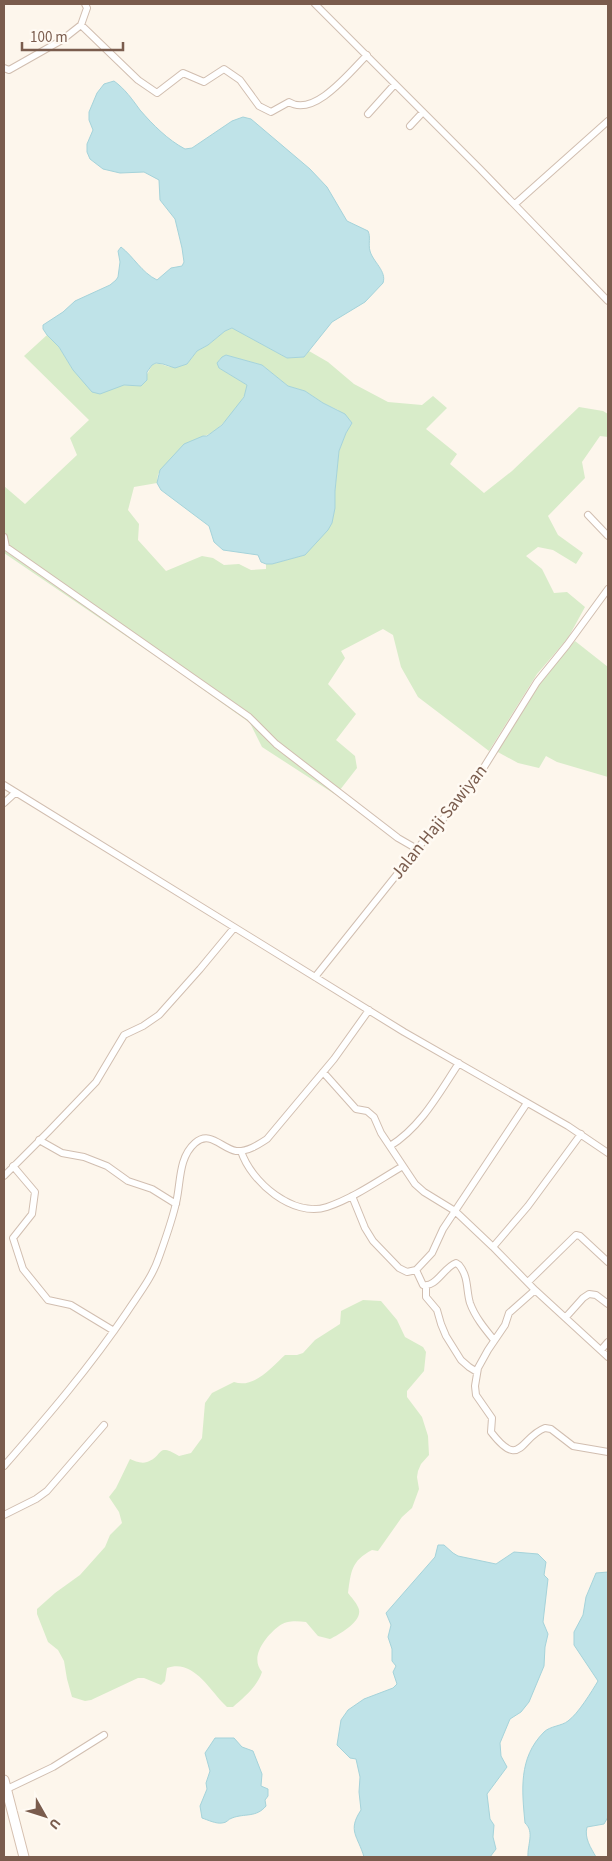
<svg xmlns="http://www.w3.org/2000/svg" width="612" height="1861" font-family="'Source Sans 3',sans-serif">
  <rect width="100%" height="100%" fill="#fdf6ec"/>
  <path fill="#d8ecc9" fill-rule="evenodd" d="M233,328l54,30 17,-1 5,-6 19,11 26,22 34,18 34,3 11,-9 14,12 -21,21 31,25 -7,10 34,29 28,-22 67,-64 24,4 5,3v23l-8,-1 -18,26 3,16 -37,38 10,19 25,18 -7,11 -23,-14 -15,-3 -12,9 16,13 12,24 13,-1 18,15 -17,31 -31,36 -48,77 -71,-54 -17,-30 -8,-32 -10,-6 -42,22 4,7 -17,26 28,30 -20,26 19,16 2,12 -21,27 -74,-48 -12,-24 -80,-57 -166,-113v-67l21,18 52,-49 -7,-17 19,-18 -65,-64 23,-21 12,12 14,23 47,15 21,1 11,-21c9,-4 14,3 22,2 4,0 9,-2 13,-3l10,-13 11,-6 17,-14zM226,355l36,10 26,21 17,5 18,12 15,7 14,13 -6,10 -7,18 -4,40v17l-30,47 -33,9h-6v5l-15,1 -12,-6 -15,1 -11,-7 -11,-2 -36,15 -28,-31 1,-16 -11,-14 6,-23 23,-4 1,-9 45,-38c14,-1 45,-37 44,-51l-28,-17v-8z
    M575,641l33,26v110l-51,-15 -11,-6 -7,12 -21,-5 -22,-12 47,-76z
    M363,1300l18,1 16,19 8,17 18,10 3,5 -2,19 -17,20v6l15,20 6,19 1,19 -8,9 -3,7 -1,6 2,12 -7,19 -10,9 -24,34 -6,-1c-21,11 -21,22 -24,43 3,4 8,9 10,14 7,13 -18,27 -28,32l-12,-3 -12,-14c-9,-1 -19,-2 -27,4 -13,10 -30,31 -17,46 -5,15 -18,25 -29,35h-6l-5,-5c-14,-15 -30,-43 -55,-34l-2,13 -4,4 -17,-7h-6l-47,22 -6,1 -13,-4 -5,-18 -3,-18 -6,-11 -10,-8 -11,-28v-5l18,-16 25,-18 25,-28 5,-12 12,-12 -3,-11 -10,-15 7,-9 14,-29c5,2 11,5 17,3 17,-6 9,-20 32,-6l12,-3 11,-15 3,-35 7,-10 22,-11c20,7 38,-15 51,-27h12l6,-2 12,-13 25,-16 1,-13z"/>
  <path fill="#bfe3e8" stroke="#a5d3da" d="M114,81c11,8 18,18 26,29 13,15 28,30 45,39l7,-1 40,-27 11,-4 8,2 59,50 17,18 20,34 21,10c3,6 0,13 2,20 3,11 17,20 13,32l-18,19 -33,20 -28,35 -17,1 -55,-30 -7,3 -17,14 -11,6 -10,13 -12,4 -12,-4 -7,-1 -4,2 -5,7v8l-6,6 -17,-1 -24,9 -8,-2 -19,-22 -14,-23 -12,-12 -4,-6v-4l20,-13 12,-11 35,-16 6,-5 2,-3 2,-15 -2,-11 3,-4c13,10 20,25 36,33l14,-12 11,-2 2,-4 -2,-14 -7,-29 -15,-19 -1,-20 -15,-8 -24,1 -17,-4 -13,-10 -3,-7v-8l6,-14 -4,-10v-8l8,-19 7,-9z
    M226,355l36,10 26,21 17,5 18,12 22,11 7,9 -6,10 -7,18 -4,40v17l-3,15 -4,7 -23,25 -33,9h-6l-5,-2 -3,-7 -35,-5 -9,-8 -5,-16 -48,-36 -4,-7 3,-13 24,-26 19,-8h4l15,-11 22,-28 3,-12 -28,-17 -2,-5 5,-6z
    M438,1545h6l9,8 5,3 38,8 18,-12 24,2 8,8 -2,13 4,4 -5,43 5,12 -3,13 -1,19 -15,36 -8,10 -11,7 -10,24 1,13 6,11 -20,27 3,25 4,6 -1,12 3,12 -6,8h-126c-6,-21 -17,-26 -3,-47l-2,-18 1,-15 -4,-18 -6,-1 -13,-13 4,-25 7,-10 16,-11 29,-11 4,-4 -4,-12 3,-6 -4,-5v-12l-4,-12 3,-12 -5,-12 49,-56z
    M608,1572v245l-4,7 -17,3c-3,11 4,21 9,30h-68c-1,-12 7,-25 -3,-34 -3,-32 -7,-65 19,-91 6,-6 18,-6 24,-11 10,-7 24,-30 30,-40l-24,-36v-13l9,-17 3,-18 10,-24z
    M215,1738h19l8,9 11,4 9,23 -1,12 7,3v7l-3,4 1,6c-10,12 -21,7 -34,12 -4,1 -5,5 -10,5 -6,1 -14,-3 -20,-5l-2,-12 7,-17 -1,-6 4,-12 -5,-18z"/>
  <g fill="none" stroke-linecap="round" stroke-linejoin="round">
    <g stroke="#d1beb0" stroke-width="8">
      <path id="street" d="M315,4l165,165 128,132
        M81,25l57,55 19,13 26,-20 21,9 20,-13 16,11 19,26 12,6 18,-10c25,16 61,-30 78,-47
        M4,68l5,2 53,-30 19,-15 6,-17 -2,-4
        M368,114l27,-30
        M410,126l13,-14
        M515,204l93,-83
        M588,515l20,21
        M4,537l2,10 243,170 27,27 122,94 19,11
        M4,785l400,247 164,94 40,27
        M4,803l11,-10
        M315,977l111,-139 45,-50 66,-106 30,-37 41,-56
        M323,1072l33,37 11,2 7,6 7,16 34,51 9,8 31,19 -12,18 -11,24 -16,17 -9,2 -8,-4 -26,-27 -8,-13 -13,-32
        M527,1103l-72,108 38,36 42,43 73,67
        M39,1140l23,13 22,4 23,9 21,15 24,8 24,15
        M390,1146c31,-19 49,-53 69,-83
        M241,1151c10,31 52,67 86,56 27,-9 52,-27 76,-41
        M13,1166l22,26 -3,22 -19,24 10,31 25,31 23,5 43,26
        M4,1176l45,-45 47,-49 28,-47 19,-9 16,-11 41,-46 34,-41
        M493,1247l35,-41 53,-72
        M416,1270l7,15c13,3 21,-18 33,-22l3,2c10,12 7,25 11,38 5,14 15,26 24,37
        M528,1282l48,-47 4,1 28,26
        M426,1286v11l11,13 4,14 5,12 15,24 8,7 8,5
        M535,1290l-26,23 -4,12 -17,25 -10,18 -3,18 1,9 16,23 -1,14c30,39 29,5 54,-4l6,1 22,17 35,6
        M566,1317l17,-19 6,-4 7,1 12,9
        M601,1350l7,-8
        M4,1466c43,-49 86,-99 123,-154 11,-17 25,-34 32,-55 6,-17 13,-36 17,-54 5,-20 2,-45 19,-60 15,-13 26,5 41,8 11,1 22,-6 31,-12l67,-80 35,-49
        M4,1515l32,-16 11,-8 57,-66
        M7,1789l46,-22 51,-32"/>
    </g>
    <g stroke="#d6c0b0" stroke-width="11">
      <path id="secondary" d="M4,1780l20,77"/>
    </g>
    <use href="#street" stroke="#fff" stroke-width="6"/>
    <use href="#secondary" stroke="#fff" stroke-width="9"/>
  </g>
  <g text-anchor="middle" dominant-baseline="central" stroke-width="5" stroke-linejoin="round" paint-order="stroke">
    <g font-size="18" fill="#7a5c4d" stroke="#fffaf3">
      <text transform="translate(439 822) rotate(-51)">Jalan Haji Sawiyan</text>
    </g>
  </g>
  <rect width="612" height="1861" fill="none" stroke="#7a5c4d" stroke-width="10"/>
  <g transform="translate(45 1816) rotate(129)" stroke="#fffaf3" stroke-width="4" paint-order="stroke">
  <path d="M0-4L9 19L0 12L-9 19Z" fill="#7a5c4d"/>
  <text y="-8" font-size="14" font-weight="bold" text-anchor="middle" fill="#7a5c4d">U</text>
  </g>
  <path d="M22 42v8h101v-8" fill="none" stroke="#7a5c4d" stroke-width="2.5"/>
  <text x="30" y="42" font-size="15" fill="#7a5c4d" stroke="#fffaf3" stroke-width="4" paint-order="stroke">100 m</text>
</svg>
